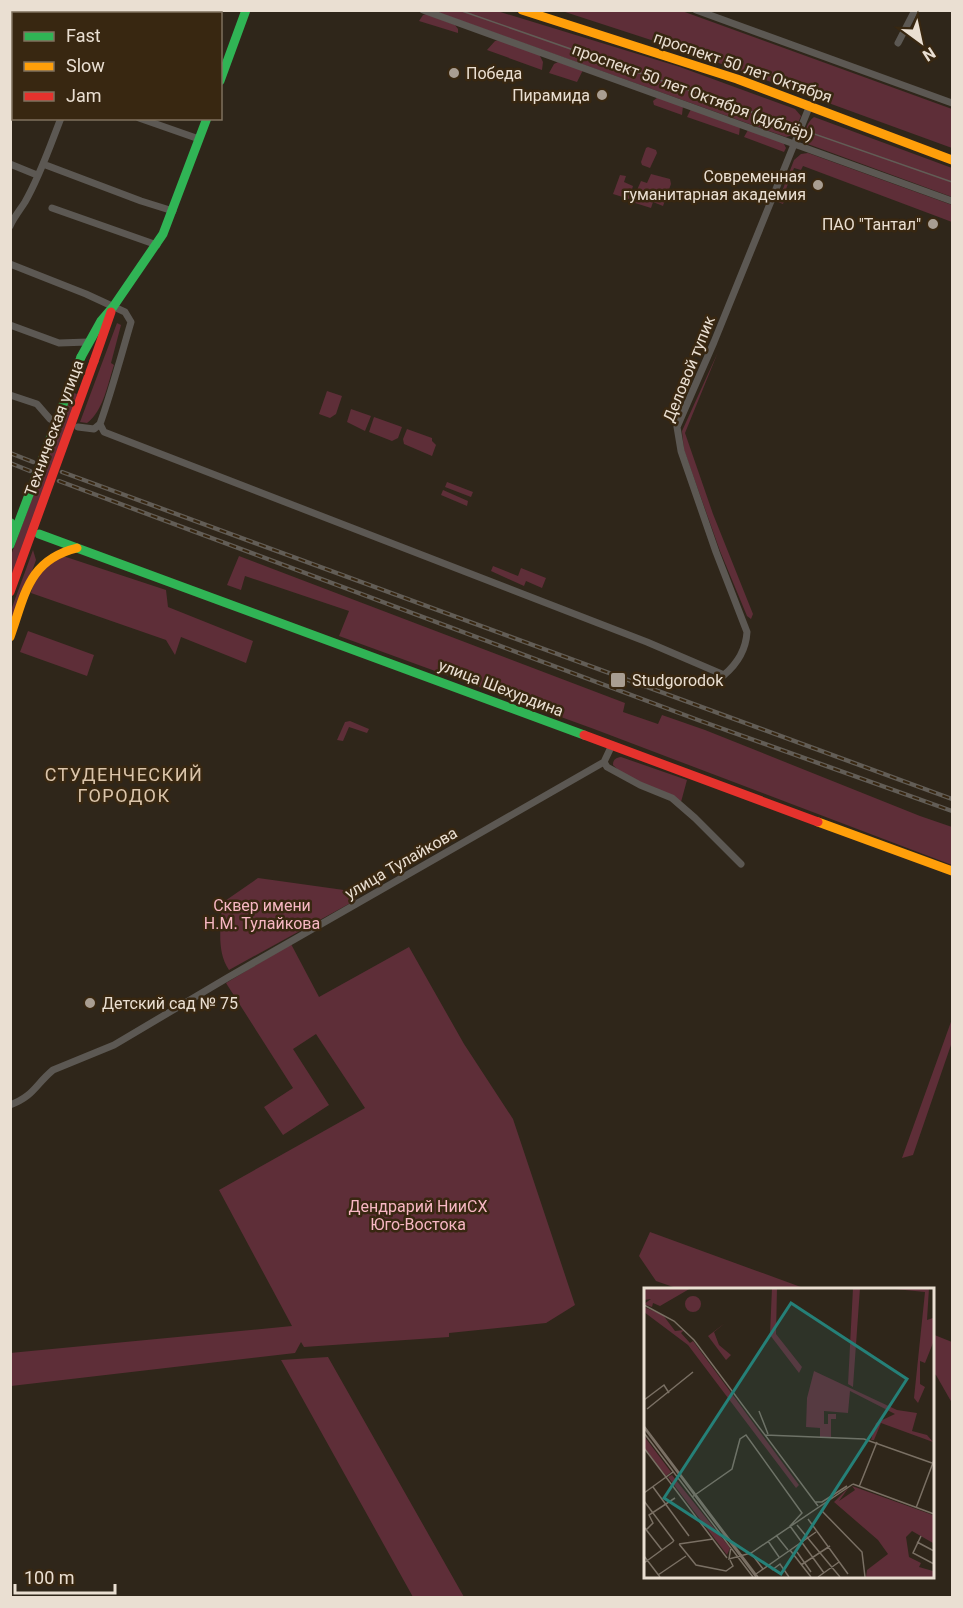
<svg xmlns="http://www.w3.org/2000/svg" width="963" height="1608" font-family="Roboto,sans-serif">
  <rect width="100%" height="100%" fill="#2f261a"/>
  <path fill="#5e2e38" d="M434,11h63l183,56 115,42 6,7 -8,19 -7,2z
    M562,11h120l270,98v39l-261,-95z
    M427,14l28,11 3,4v4l-39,-12 4,-6z
    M499,40l40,14 4,8 -1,8 -55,-20 8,-9z
    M558,62l25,8 -6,12 -28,-9 5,-9z
    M658,97l25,9 -1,9 -28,-10 -1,-4z
    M691,109l49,18 -1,8 -52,-18z
    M814,117l138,51v29l-147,-54 -2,-4c2,-8 4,-17 11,-22z
    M748,130l35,12 3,6 -2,4 -40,-15z
    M648,147l8,3 1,3 -7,15 -8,-3 -1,-3 5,-14z
    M808,153l144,52v17l-149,-56 -2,4 -7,-2 -11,29 2,1 -2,6 -5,-2 16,-42 7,-6z
    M651,174l19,5 1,5 -8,22 -10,-4 -2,6 -16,-5 -2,-4 8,-18 6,2z
    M620,175l6,1 -2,6 9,4 -4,13 -16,-5z
    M117,323l4,2 -10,38 3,2c-6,18 -11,47 -27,58l-7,-1z
    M718,352l-33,81 28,81 40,100 -2,5 -4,-3 -27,-65 -36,-101 -2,-19z
    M327,391l15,5 -6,18 -6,4 -11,-4z
    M74,393l3,1 -5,18 -61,168 -1,-22 55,-149z
    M351,409l20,7 -6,15 -18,-9z
    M374,417l28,10 -4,11 -6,3 -23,-9z
    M407,429l25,9v3l4,4 -4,11 -28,-12 -1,-5z
    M447,482l26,10 -2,5 -26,-10z
    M443,490l25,11 -1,5 -26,-11z
    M33,550l3,10 -25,70 -1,-17z
    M239,556l386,147 -2,9 35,12 4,-9 43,15 215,86 32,11v38l-358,-136 -255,-93 10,-25 -104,-35 -4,14 -14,-5z
    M58,557h8l100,33 2,17 85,34 -7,22 -65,-26 -6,18 -9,-15 -135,-47c5,-19 10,-25 27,-36z
    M493,566l25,10 3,-8 25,10 -4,10 -16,-7 -2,5 -33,-15z
    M28,631l66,24 -7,21 -67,-24z
    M350,721l19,8 -2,4 -18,-6 -6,14 -6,-1 8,-18z
    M621,757l66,23 -6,22c-22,-10 -51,-19 -68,-37 0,-6 3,-7 8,-8z
    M258,878l93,13 5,9 -127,70c-13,-19 -8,-45 -7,-67z
    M291,944l28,53 90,-50 55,97 49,75 62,186 -29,18 -97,10v4l-145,10 -3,-5 -6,11 -284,33 -1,-33 282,-27 -73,-136 146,-82 -49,-74 -23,15 36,56 -46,30 -19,-28 29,-19 -67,-105z
    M952,1019v23l-39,113 -11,3z
    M650,1232l159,58h-127l-26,-9 -17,-25z
    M932,1334l20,8v61l-16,-28 -4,-2z
    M328,1357l136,240h-51l-132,-237z"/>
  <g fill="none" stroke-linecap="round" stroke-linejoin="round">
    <path stroke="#5c5853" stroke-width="7" d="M423,10l529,191
      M696,10l256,93
      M60,14l2,-4
      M99,14v-4
      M10,34l4,1
      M898,43l17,-33
      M139,118l60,21
      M10,164l27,11
      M43,164l98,37 32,10
      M52,208l105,37
      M10,226c4,-9 10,-16 15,-24 15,-26 25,-56 36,-84
      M10,264l76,30 39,18 6,10c-10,34 -19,68 -31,102l4,8 543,210 77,33c13,-11 22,-26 23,-43l-31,-80 -35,-101 -4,-24 37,-85 96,-237
      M10,325l49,18 29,-1
      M10,395l27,9 13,15
      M78,427l16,2 6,-5
      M604,762l3,5 33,18 32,13 23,20 46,46
      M10,1105c24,-9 25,-20 43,-35l61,-25 113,-67 377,-216 8,-17"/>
    <path stroke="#30b455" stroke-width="9" d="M220,81l26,-71
      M81,357l20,-36 12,-14 50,-73 44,-116
      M10,523h1
      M39,534l545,201"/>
    <path stroke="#ff9f0a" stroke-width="9" d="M522,10l215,69 215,81
      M10,637c15,-42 18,-77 67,-89
      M818,822l134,49"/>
    <path stroke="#e5322d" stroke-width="9" d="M94,361l17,-49
      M584,735l234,87"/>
    <path stroke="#625d56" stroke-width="1.5" d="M459,10l493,172"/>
    <g stroke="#625d56" stroke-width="4.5">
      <path id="rail" d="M10,453l23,9
        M10,463l20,8
        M62,472l890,327
        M59,481l639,239 254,91"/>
    </g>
    <use href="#rail" stroke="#382711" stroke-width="2" stroke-dasharray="7" stroke-linecap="butt"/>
    <path stroke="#30b455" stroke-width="9" d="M10,545l71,-188"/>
    <path stroke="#e5322d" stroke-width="9" d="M10,592l84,-231"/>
  </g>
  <g fill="#a99e92" stroke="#382711" stroke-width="2">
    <circle cx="454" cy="73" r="6"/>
    <circle cx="602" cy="95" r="6"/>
    <circle cx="818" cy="185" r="6"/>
    <circle cx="933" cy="224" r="6"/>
    <rect x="610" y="672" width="16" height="16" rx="3"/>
    <circle cx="90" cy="1003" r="6"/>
  </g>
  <g text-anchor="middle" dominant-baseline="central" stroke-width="5" stroke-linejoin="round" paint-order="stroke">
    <g font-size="16" fill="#eadfd2" stroke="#382711">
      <text transform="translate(743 67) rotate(19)">проспект 50 лет Октября</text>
      <text transform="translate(693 92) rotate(20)">проспект 50 лет Октября (дублёр)</text>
      <text transform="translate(689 369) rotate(-68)">Деловой тупик</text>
      <text transform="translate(54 428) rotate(-70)">Техническая улица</text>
      <text transform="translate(501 688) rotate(21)">улица Шехурдина</text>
      <text transform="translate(401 863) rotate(-30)">улица Тулайкова</text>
    </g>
    <g font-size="16" fill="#eadfd2" stroke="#382711" text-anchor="start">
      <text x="466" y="73">Победа</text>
      <text x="590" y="95" text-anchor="end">Пирамида</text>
      <text x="806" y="176" text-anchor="end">Современная<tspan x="806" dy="18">гуманитарная академия</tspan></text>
      <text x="921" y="224" text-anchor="end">ПАО "Тантал"</text>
      <text x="632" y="680">Studgorodok</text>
      <text x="102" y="1003">Детский сад № 75</text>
    </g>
    <g font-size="16" fill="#f7b7c3" stroke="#382711">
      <text x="262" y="905">Сквер имени<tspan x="262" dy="18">Н.М. Тулайкова</tspan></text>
      <text x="418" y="1206">Дендрарий НииСХ<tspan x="418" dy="18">Юго-Востока</tspan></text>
    </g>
    <g font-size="18" letter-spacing="1.5" fill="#dbc5ab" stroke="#382711">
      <text x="124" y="774">СТУДЕНЧЕСКИЙ<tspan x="124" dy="21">ГОРОДОК</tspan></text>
    </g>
  </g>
  <g transform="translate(644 1288)">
    <rect width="290" height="290" fill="#2f261a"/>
    <path d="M0,0h47l-31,18 -7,-3 -1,4 -8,-3 7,-5 -7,1zM128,0h5l-1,46 26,33 -3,6 -29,-38zM209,0h7l-7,99 -5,-3zM241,0h44l-2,32 6,-2v25l-8,20 -5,-2v23l5,3 -7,16 -4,-5 11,-106zM41 16a8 8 0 1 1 16 0a8 8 0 1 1-16 0ZM0,19l19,8 12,16 9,-1 -3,3 9,10 3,-2 106,144 -3,3 -108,-143 -44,-33zM81,35l-11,9 5,13 12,10 -5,5 -18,-24zM170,83l83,39 20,3 -5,18 15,4 6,7 -52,-19 -7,17h-3l5,-17 19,-9 -45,-23 -2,22 -24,-2v13h4v-10h8v5h-5v18h-11v-9l-14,-1 1,-29zM0,148l27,36 -5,4 -22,-29zM28,187l58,73 -3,7 -59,-78zM208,198l81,29v28l-21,-12 -6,6 3,20 12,6 -2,4 14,4v6h-67l1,-7 21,-16 -10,-14 -44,-38 15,-15 -10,14 16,-11z" fill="#5e2e38"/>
    <path fill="none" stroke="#7a7064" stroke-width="1.5" d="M0,17l30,16 20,19 124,166M0,112l20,-15 5,8M3,121l46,-37M115,123l9,23M0,138l114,151M0,140l112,149M0,145l109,144M121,147l99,4 68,24M0,160l83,110M209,196l81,30M9,199l36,49M215,199l18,-45M0,205l29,-21M48,209l40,-28 8,-30 6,-4 56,78 -12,13 34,47M0,213l30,40M171,214h7l25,-16M272,220l18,-48M177,222l41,42 3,25M164,231l40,55M153,237l43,52M0,239l18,23M2,242l7,-7 -4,-8 26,-17M132,247l12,15M277,248l-8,17 21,11M124,253l11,16M273,254l17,9M35,256l17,21 30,6 7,-5 -3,-6M35,256l34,-5M87,259l-2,12 22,-6 102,-69M146,262l21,27M153,264l14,20M107,265l12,16M0,268l16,21M0,275l30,-22M157,277l29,-19M128,282l8,-6 9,13M112,286l60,-42M14,287l28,-19M174,289l21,-15"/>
    <path fill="#258078" fill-opacity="0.15" stroke="#258078" stroke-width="3" d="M147,15l116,76 -126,195 -117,-76z"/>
    <rect width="290" height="290" fill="none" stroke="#eadfd2" stroke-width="3"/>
  </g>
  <rect width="963" height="1608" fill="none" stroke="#eadfd2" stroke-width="24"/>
  <rect x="12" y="12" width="210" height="108" fill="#382711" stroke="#7f715e" stroke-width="1.5"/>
  <rect x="24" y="32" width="30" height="9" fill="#30b455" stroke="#7f715e" stroke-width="1.5"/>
  <text x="66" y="42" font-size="18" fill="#eadfd2">Fast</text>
  <rect x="24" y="62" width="30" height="9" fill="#ff9f0a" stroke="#7f715e" stroke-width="1.5"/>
  <text x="66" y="72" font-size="18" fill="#eadfd2">Slow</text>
  <rect x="24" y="92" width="30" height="9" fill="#e5322d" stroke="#7f715e" stroke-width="1.5"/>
  <text x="66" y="102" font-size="18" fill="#eadfd2">Jam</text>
  <g transform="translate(921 42) rotate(147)" stroke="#382711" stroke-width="4.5" paint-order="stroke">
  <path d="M0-4.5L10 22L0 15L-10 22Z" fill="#eadfd2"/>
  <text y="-9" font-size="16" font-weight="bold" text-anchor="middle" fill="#eadfd2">N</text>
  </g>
  <path d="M15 1584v9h100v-9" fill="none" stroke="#eadfd2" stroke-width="3"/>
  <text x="24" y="1584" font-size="18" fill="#eadfd2" stroke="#382711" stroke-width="4.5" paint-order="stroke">100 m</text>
</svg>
